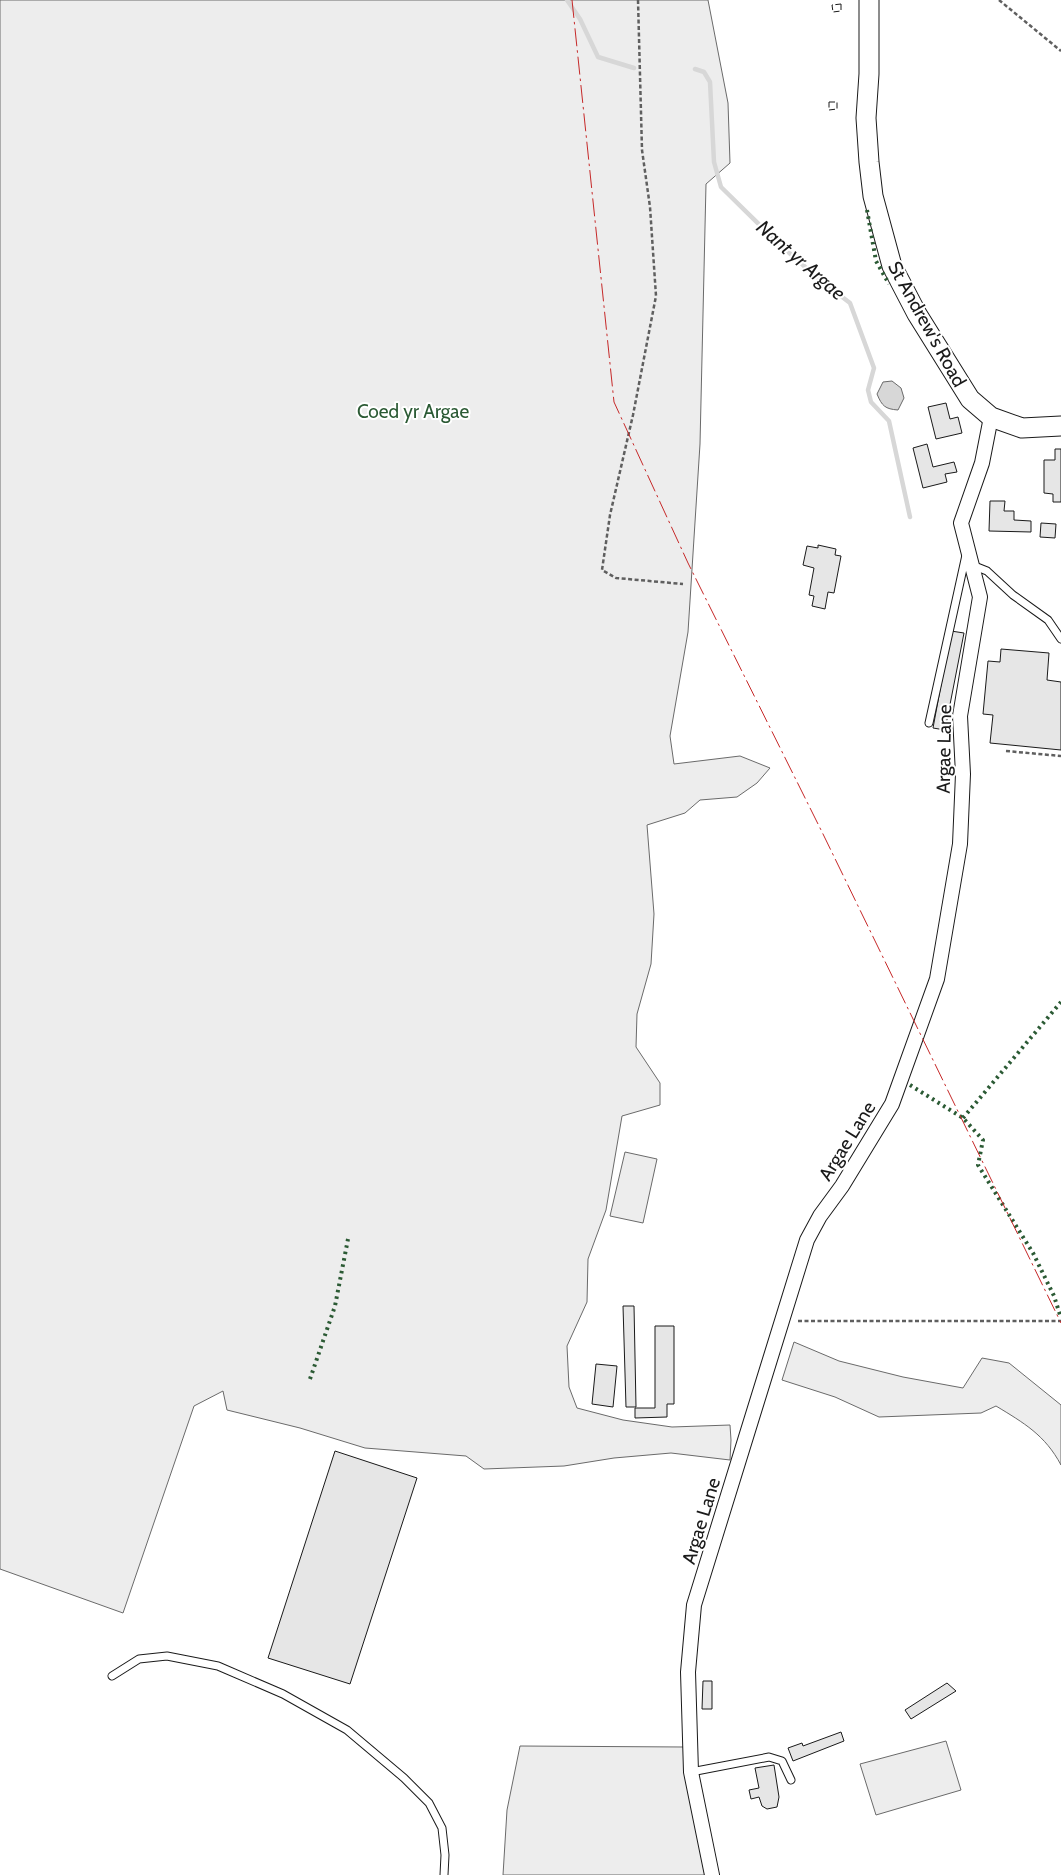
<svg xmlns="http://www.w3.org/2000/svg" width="1061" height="1875" font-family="Cabin,sans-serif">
  <rect width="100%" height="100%" fill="#fff"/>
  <path fill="#ededed" stroke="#6a6a6a" d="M0,0h708l20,103 2,60 -24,21 -6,260 -12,188 -18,104 4,28 66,-8 30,12 -13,15 -20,14 -37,3 -15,13 -38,12 7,89 -3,50 -14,50 -1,33 24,36v22l-38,11 -16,94 -18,49 -1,43 -20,44 2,41 8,21 46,12 49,7 58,-2 1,15 -1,20 -59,-7 -57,5 -50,8 -80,3 -18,-13 -101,-8 -65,-20 -73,-18 -4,-19 -29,15 -71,207 -123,-44z
    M625,1152l32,7 -14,64 -33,-7z
    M794,1342l45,19 64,16 60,11 19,-30 27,5 52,42v60c-16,-30 -37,-42 -65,-59l-15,7 -102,4 -44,-20 -53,-17z
    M946,1741l15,49 -85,25 -16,-51z
    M520,1746l164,1 10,73 11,55h-202l4,-65z"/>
  <path fill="#d7d7d7" stroke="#6a6a6a" d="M892,381l9,7 3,10 -6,12c-13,-1 -16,-4 -21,-16l6,-12z"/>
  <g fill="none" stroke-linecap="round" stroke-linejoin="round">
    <path stroke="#d7d7d7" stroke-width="4.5" d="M567,0l13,19 18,38 36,11
      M695,69l9,3 6,10 4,80 7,25 57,56 42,37 30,23 24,65 -6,22 3,12 18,19 21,96"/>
  </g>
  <path fill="#e6e6e6" stroke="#1a1a1a" d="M946,403l4,16 8,-2 4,16 -26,6 -8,-32z
    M927,444l6,23 21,-5 3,10 -12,2 2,8 -24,6 -10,-40z
    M1055,449h6v53h-8v-8l-9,-1v-33h11z
    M990,501h15l-1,10h10v9l17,1v11l-42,-1z
    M1041,523l15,1 -1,14 -15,-1z
    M818,545l18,4 -1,6 6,1 -7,37 -6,-1 -3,17 -13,-3 2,-10 -5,-1 5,-27 -11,-3 4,-19 11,2z
    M951,631l13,2 -19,97 -12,-2z
    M1001,649l48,4 -2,27 14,2v68l-71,-7 3,-28 -10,-1 5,-53 12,1z
    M623,1306h11l2,101h-10z
    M655,1326h19v78h-7v13l-32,1v-10h20z
    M596,1364l21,2 -4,41 -21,-3z
    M335,1451l82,27 -67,206 -82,-26z
    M703,1681h9v28h-10z
    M947,1683l9,8 -45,28 -6,-9z
    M841,1732l3,9 -51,20 -5,-13 14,-5 1,3z
    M774,1765l5,32 -2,10 -10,2 -5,-3 -3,-9 -8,2 -2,-9 10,-2 -4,-20z"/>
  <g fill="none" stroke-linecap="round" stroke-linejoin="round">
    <g stroke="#1a1a1a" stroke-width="9">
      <path id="lane" d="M972,565l15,6 26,24 35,25 13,19
        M929,723l37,-168
        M112,1676l27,-17 28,-3 51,10 65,28 64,36 57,48 25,25 13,25 3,27 -1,20
        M691,1772l78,-15 13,4 9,19"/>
    </g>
    <g stroke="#1a1a1a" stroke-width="16">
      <path id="street" d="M712,1875l-21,-103 -3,-100 6,-67 113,-365 13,-24 22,-30 50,-82 45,-125 23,-135 3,-70 -3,-58 20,-119 -19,-74 21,-60 9,-46"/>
    </g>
    <g stroke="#1a1a1a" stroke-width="21">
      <path id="secondary" d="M869,0v74l-3,44 3,44 4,34 19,70 25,48 53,85 21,18 31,11 39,-2"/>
    </g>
    <path stroke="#5f5f5f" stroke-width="2.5" stroke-dasharray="4 2.5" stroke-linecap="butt" d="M638,0l4,150 8,57 6,89 -23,119 -23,100 -8,55 14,8 67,6
      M999,0l62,51
      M1006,751l55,5
      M798,1321h263"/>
    <use href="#lane" stroke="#fff" stroke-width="7"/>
    <use href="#street" stroke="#fff" stroke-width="14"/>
    <use href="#secondary" stroke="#fff" stroke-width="19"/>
    <path stroke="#2b5a34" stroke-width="4" stroke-dasharray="2.5 4" stroke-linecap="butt" d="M867,210l9,51 13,23
      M910,1085l53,33 20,22 -5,25 55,88 21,43 7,22
      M963,1118l98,-116
      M310,1379l25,-73 13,-67"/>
    <path stroke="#1a1a1a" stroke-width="1" stroke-dasharray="6 2.5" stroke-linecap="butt" d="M841,4v7l-8,1 -1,-7z
      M829,102h8v7l-8,1z"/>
    <path stroke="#c62828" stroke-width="1" stroke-dasharray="18 4 2.5 4" stroke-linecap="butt" d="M572,0l42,402 74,161 135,271 238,489"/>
  </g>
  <g text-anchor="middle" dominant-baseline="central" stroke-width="4" stroke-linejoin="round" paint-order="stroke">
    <g font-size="19" fill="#1a1a1a" stroke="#fff">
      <text transform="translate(927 324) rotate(61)">St Andrew's Road</text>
      <text transform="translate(944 749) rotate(-89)">Argae Lane</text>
      <text transform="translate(847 1141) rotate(-58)">Argae Lane</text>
      <text transform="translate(701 1521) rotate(-73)">Argae Lane</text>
    </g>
    <g font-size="19" fill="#2b5a34" stroke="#fff">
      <text x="413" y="411">Coed yr Argae</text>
    </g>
    <g font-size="20" font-style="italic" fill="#1a1a1a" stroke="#fff">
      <text transform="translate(801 260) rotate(41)">Nant yr Argae</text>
    </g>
  </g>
</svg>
